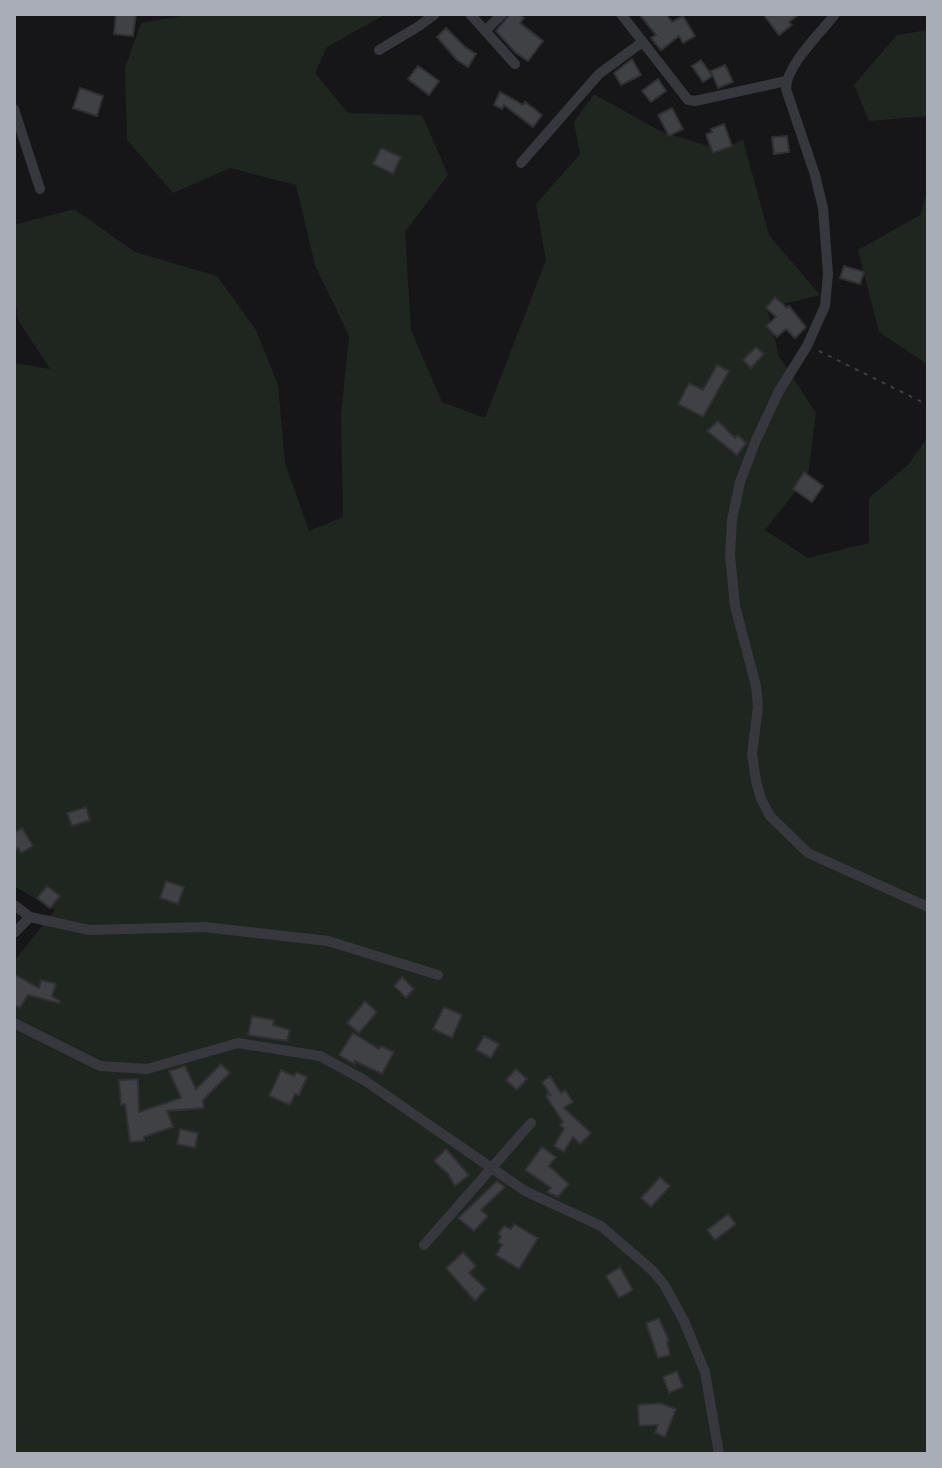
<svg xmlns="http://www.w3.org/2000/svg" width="942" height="1468" font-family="'DejaVu Sans',sans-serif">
  <rect width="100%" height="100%" fill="#161618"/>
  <path fill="#1e261f" d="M195,14h191l-59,33 -12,26 33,40 74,2 26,60 -43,57 6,98 31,72 43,16 61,-158 -10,-56 44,-50 -6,-32 20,-28 66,37 60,19 23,-10 26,95 51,60 -53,13 12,48 37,57 -8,63 -43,54 43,28 61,-15v-45l39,-33 20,-28v1017h-914v-493l41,-51 -41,-24v-523l36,6 -32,-49 -4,-34v-61l60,-16 61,43 82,24 39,54 22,55 7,78 24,68 34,-14 -2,-101 8,-80 -34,-71 -19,-80 -66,-17 -57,25 -46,-53 -2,-72 16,-45z
    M928,30v86l-59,5 -15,-36 43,-50z
    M928,189v176l-49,-33 -21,-82 62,-35z"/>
  <path fill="#404145" stroke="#303034" stroke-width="2" d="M116,14h20l-3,22 -19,-2z
    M510,14h8l6,4 -4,5 23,18 -15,20 -13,-9 -19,-21z
    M639,14h27l6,8 11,-6 12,20 -12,7 -4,-7 -18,14 -10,-12 5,-3z
    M763,14h36l-10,8 3,3 -13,10z
    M446,28l19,19 11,7 -8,13 -11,-7 -20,-23z
    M632,59l9,16 -20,10 -7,-12z
    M701,60l11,16 -9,6 -11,-16z
    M725,65l8,17 -15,6 -7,-17z
    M418,66l21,15 -10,14 -21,-16z
    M658,79l8,12 -15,11 -9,-11z
    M80,88l23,8 -6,20 -24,-8z
    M500,92l23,13 2,-3 17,13 -9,12 -29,-22 -2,4 -8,-4z
    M672,108l11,21 -14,7 -11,-21z
    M724,124l8,22 -19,7 -7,-19 6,-2 -1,-3z
    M787,136l2,16 -15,2 -2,-17z
    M381,148l20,9 -8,17 -20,-10z
    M844,266l20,6 -4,12 -20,-6z
    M775,297l12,11 2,-2 17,21 -11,11 -9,-9 -9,8 -11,-11 10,-9 -10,-9z
    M756,347l8,7 -13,14 -8,-8z
    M717,365l12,6 -26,46 -25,-13 11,-21 14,7z
    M718,421l17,17 3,-3 8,8 -9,12 -30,-24z
    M804,472l19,14 -11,16 -19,-13z
    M86,807l4,13 -18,6 -5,-13z
    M22,828l11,18 -12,7 -3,-5 -4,3v-18z
    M166,881l18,6 -6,17 -18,-6z
    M47,886l13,10 -10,12 -13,-10z
    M14,974l25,14 2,-8 15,4 -4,12 8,5 -1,2 -31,-8 -8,13 -6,-3z
    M402,977l12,12 -8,9 -12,-12z
    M365,1001l12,11 -18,21 -12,-10z
    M444,1007l18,8 -10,23 -19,-9z
    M252,1016l22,4 -1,5 17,5 -3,11 -39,-6z
    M353,1033l26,16 2,-3 13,6 -12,22 -27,-13 -1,3 -15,-9z
    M484,1036l15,8 -8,14 -15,-8z
    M221,1064l9,9 -27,27 1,8 -37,3 6,16 -29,10v4l-14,1 -5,-38 -4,1 -2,-25 19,-1 1,33 42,-14 -12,-27 16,-5 11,23z
    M516,1069l11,10 -10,11 -11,-10z
    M281,1070l13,6 2,-4 11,5 -8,18 -4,-1 -5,11 -21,-9z
    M550,1076l11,17 4,-3 8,12 -9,6 27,25 -11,11 -7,-7 -9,15 -10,-6 10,-17 -4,-4 3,-3 -17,-26 2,-3 3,3 -9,-14z
    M180,1129l18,4 -3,15 -18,-4z
    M542,1147l14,10 -7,9 20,18 -11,13 -11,-5 4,-4 -26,-18z
    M446,1149l23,26 -14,11 -7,-12 -14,-13z
    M660,1177l10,9 -19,21 -10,-9z
    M497,1181l8,6 -24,23 7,6 -14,15 -16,-13z
    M728,1214l8,10 -21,16 -8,-10z
    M514,1224l24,14 -19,31 -23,-14 6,-10 -4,-3 3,-6 -3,-2 6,-8 7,3z
    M463,1252l13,14 -7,7 17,16 -11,12 -29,-33z
    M620,1267l13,23 -14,8 -13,-22z
    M659,1318l10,23 -2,1 3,13 -12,3 -12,-35z
    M677,1371l6,16 -14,6 -6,-16z
    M660,1403l16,6 -11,28 -10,-4 3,-8 -19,1 -1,-21z"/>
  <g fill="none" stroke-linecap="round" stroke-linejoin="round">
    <path stroke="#3d3f44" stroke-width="2" stroke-dasharray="4 6" stroke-linecap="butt" d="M819,351l109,54"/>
    <path stroke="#37383d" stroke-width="10" d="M470,14l45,50
      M621,14l67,86 7,1 91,-20
      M835,14c-14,19 -49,51 -49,75l29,86 8,33 5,66 -3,32 -18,40 -28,45 -23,49 -16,42 -8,38 -2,35 5,51 21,80 2,21 -6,47 4,27 5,18 9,17 38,37 120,54
      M485,31l17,-17
      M379,50l40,-24 16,-12
      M14,109l26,80
      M521,163l78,-89 42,-31
      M14,905l16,12 59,13 115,-3 124,14 110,34
      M14,933l16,-16
      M14,1023l86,43 47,3 91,-26 82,13 44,24 161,111 76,35 52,45 12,15 19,35 21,51 14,82
      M424,1245l107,-122"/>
  </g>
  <rect width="942" height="1468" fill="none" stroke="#a8adb8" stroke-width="32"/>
</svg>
